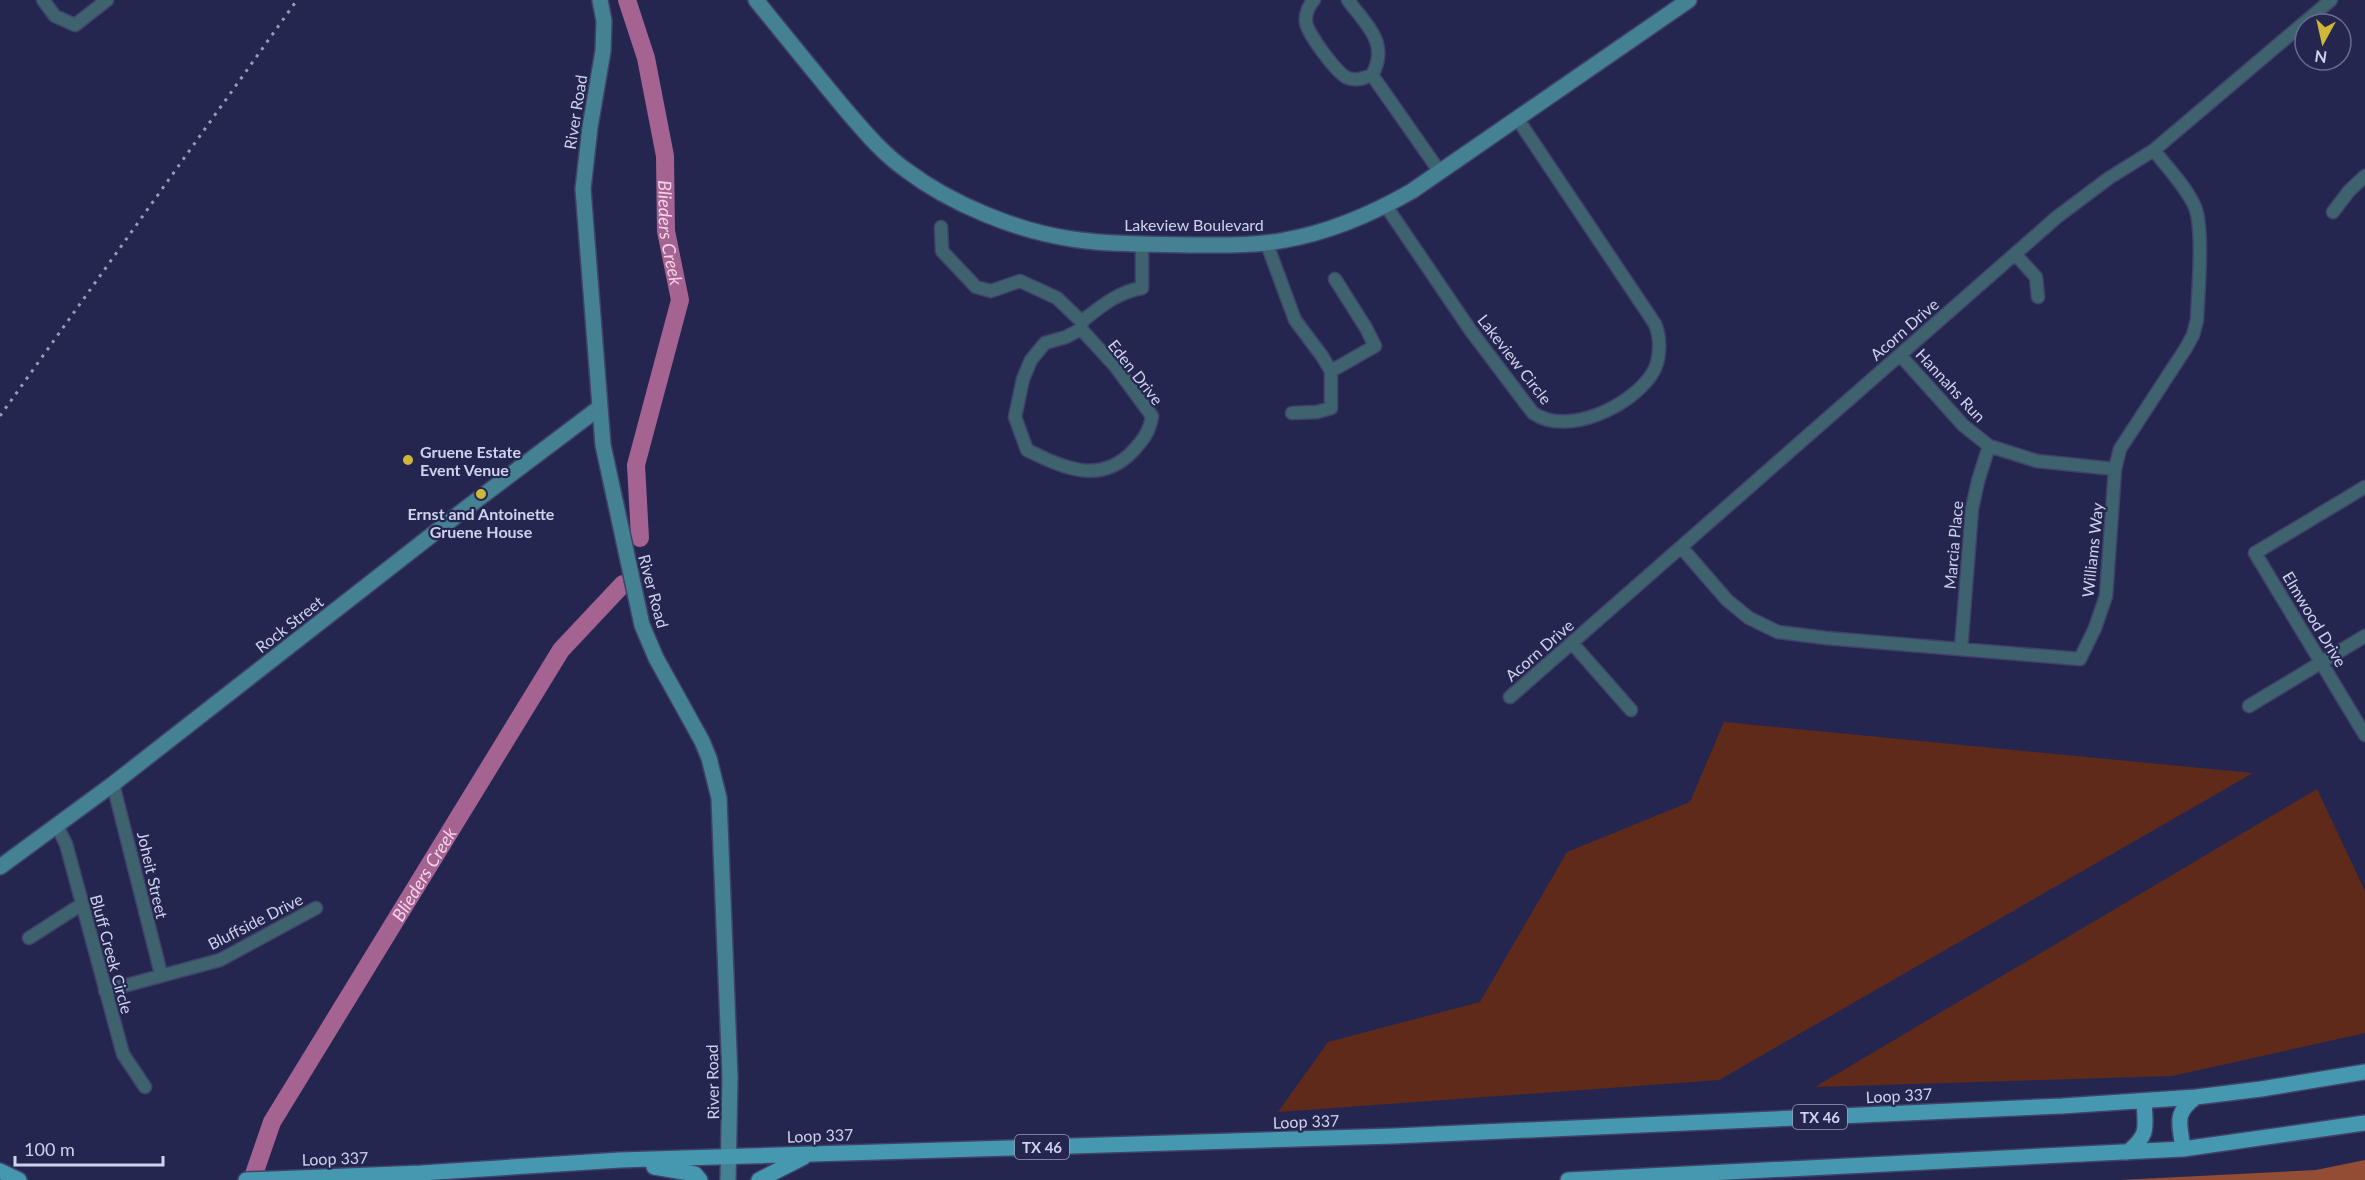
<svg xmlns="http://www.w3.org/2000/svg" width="2365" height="1180" font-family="Lato,sans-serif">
  <rect width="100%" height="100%" fill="#252650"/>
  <path fill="#5f2a19" d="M1724,722l529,51 -534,307 -441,32 50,-70 152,-40 87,-150 123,-50z
    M2317,789l48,102v142l-193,43 -357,11z"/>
  <path fill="#944d35" d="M2365,1160v20h-245l196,-10z"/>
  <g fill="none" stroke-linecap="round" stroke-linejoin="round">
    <g stroke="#a46390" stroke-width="18">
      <path id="s1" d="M627,0l19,58 19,98 1,75 14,69 -44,165 4,73"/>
      <path id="s2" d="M252,1180l20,-58 289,-472 62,-66"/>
    </g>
    <g stroke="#404269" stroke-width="15">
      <path id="street" d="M43,0l12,16 20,9 32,-25
        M1314,0c-5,5 -9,14 -8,22 1,11 31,52 42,56 9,3 16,0 24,-3 18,-32 -6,-50 -24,-75
        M1372,75l68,97
        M1386,206l85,125 62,82c35,24 98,-7 119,-39 9,-14 9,-36 3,-50l-138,-206
        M2333,212l16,-21 16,-15
        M941,227l1,24 34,36 15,4 29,-10 37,17 25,24
        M1267,244l28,76 27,36 9,15v37l-14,4 -25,1
        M2015,254l21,23 2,20
        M1081,329l-15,8 -21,6 -14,17 -8,19 -8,38 12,33c35,17 73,36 106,1 10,-11 17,-20 19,-35l-37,-50 -34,-37 1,-7 4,-4c18,-14 33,-26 56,-30v-45
        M1900,355l63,70 26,21 48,15 78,8
        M1331,371l44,-25 -9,-18 -31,-49
        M2365,487l-110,66 110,182
        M1681,547l46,53 22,18 29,14 48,6 254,21 15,-31 11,-32 9,-127 5,-20 66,-101 7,-13 4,-15c1,-27 7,-90 -2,-113 -9,-21 -28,-39 -41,-57
        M1572,643l59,67
        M1961,649l11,-140 6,-28 11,-35
        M1510,697l547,-480 52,-39 45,-28 177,-150
        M2249,706l116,-70
        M113,784l48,190
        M57,826l9,18 57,210 22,33
        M29,938l53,-34
        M105,991l115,-31 96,-52"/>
    </g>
    <g stroke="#404269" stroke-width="18">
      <path id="secondary" d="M600,0l4,21 -1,30 -13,76 -7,62 20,256 39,180 14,33 46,83 7,17 10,40 11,279 -2,103
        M756,0c30,37 59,73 89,109 19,22 37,44 61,61 45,34 111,61 166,69 39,6 80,5 118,6 32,0 65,1 95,-5 46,-8 87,-26 127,-49l277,-191
        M0,867l113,-83 352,-275 134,-101"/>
    </g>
    <g stroke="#404269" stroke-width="18">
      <path id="primary" d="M2183,1149c-3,-26 -10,-35 13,-52
        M2128,1152c22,-19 17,-24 16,-51
        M654,1167l41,7 5,6
        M0,1171l19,9
        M246,1180l175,-7 199,-13 774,-24 668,-30 134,-9 65,-8 104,-17
        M759,1180l45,-23
        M1568,1180l615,-31 182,-26"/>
    </g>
    <use href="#street" stroke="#3e636e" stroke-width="12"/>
    <use href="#secondary" stroke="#438193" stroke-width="15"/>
    <use href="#primary" stroke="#4598b0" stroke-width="15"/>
    <path stroke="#989bbb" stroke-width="3" stroke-dasharray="3 6" stroke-linecap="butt" d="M0,416l297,-416"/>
  </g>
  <g fill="#cfb837" stroke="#252650" stroke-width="2">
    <circle cx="408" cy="460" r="6"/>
    <circle cx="481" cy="494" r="6"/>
  </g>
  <g text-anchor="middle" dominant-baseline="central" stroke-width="4.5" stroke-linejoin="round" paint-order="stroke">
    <g fill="#252650" stroke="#9b9ebe" stroke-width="1.5">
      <rect x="1793" y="1105" width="54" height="24" rx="4.5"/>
      <rect x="1015" y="1135" width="54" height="24" rx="4.5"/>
    </g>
    <g font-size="15" font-weight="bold" fill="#ced2ed">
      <text x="1820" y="1117">TX 46</text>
      <text x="1042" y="1147">TX 46</text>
    </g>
    <g font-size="16" fill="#ced2ed" stroke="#252650">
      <text transform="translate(575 112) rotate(-81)">River Road</text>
      <text x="1194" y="224">Lakeview Boulevard</text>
      <text transform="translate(1904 329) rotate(-41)">Acorn Drive</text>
      <text transform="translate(1515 359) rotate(52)">Lakeview Circle</text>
      <text transform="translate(1136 372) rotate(52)">Eden Drive</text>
      <text transform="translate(1951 385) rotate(47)">Hannahs Run</text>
      <text transform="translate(1953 545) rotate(-85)">Marcia Place</text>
      <text transform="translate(2092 550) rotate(-84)">Williams Way</text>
      <text transform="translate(654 591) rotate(75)">River Road</text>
      <text transform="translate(2315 619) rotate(59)">Elmwood Drive</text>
      <text transform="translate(289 624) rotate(-38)">Rock Street</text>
      <text transform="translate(1539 650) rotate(-41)">Acorn Drive</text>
      <text transform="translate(153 875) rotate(77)">Joheit Street</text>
      <text transform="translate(255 921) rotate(-27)">Bluffside Drive</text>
      <text transform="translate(112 954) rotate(75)">Bluff Creek Circle</text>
      <text transform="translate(712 1082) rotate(-91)">River Road</text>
      <text transform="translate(1899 1095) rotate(-3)">Loop 337</text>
      <text transform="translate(1306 1121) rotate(-2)">Loop 337</text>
      <text transform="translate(820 1135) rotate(-2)">Loop 337</text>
      <text transform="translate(335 1158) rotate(-2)">Loop 337</text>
    </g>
    <g font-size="16" font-weight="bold" fill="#ced2ed" stroke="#252650" text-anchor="start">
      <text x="420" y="451">Gruene Estate<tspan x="420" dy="18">Event Venue</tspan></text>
      <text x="481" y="513" text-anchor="middle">Ernst and Antoinette<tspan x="481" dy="18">Gruene House</tspan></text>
    </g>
    <g font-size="18" font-style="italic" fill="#f7d1ea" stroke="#252650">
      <text stroke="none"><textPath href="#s1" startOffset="238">Blieders Creek</textPath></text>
      <text stroke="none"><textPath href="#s2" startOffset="352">Blieders Creek</textPath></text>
    </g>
  </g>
  <g transform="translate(2323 42) rotate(188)"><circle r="28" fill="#252650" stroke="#696b8f" stroke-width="1.5"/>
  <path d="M0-4.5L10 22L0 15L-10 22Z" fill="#cfb837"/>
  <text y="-9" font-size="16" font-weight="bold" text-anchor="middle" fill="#ced2ed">N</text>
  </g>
  <path d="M15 1156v9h148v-9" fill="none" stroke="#ced2ed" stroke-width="3"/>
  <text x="24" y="1156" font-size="18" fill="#ced2ed" stroke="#252650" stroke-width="4.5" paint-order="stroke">100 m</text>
</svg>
